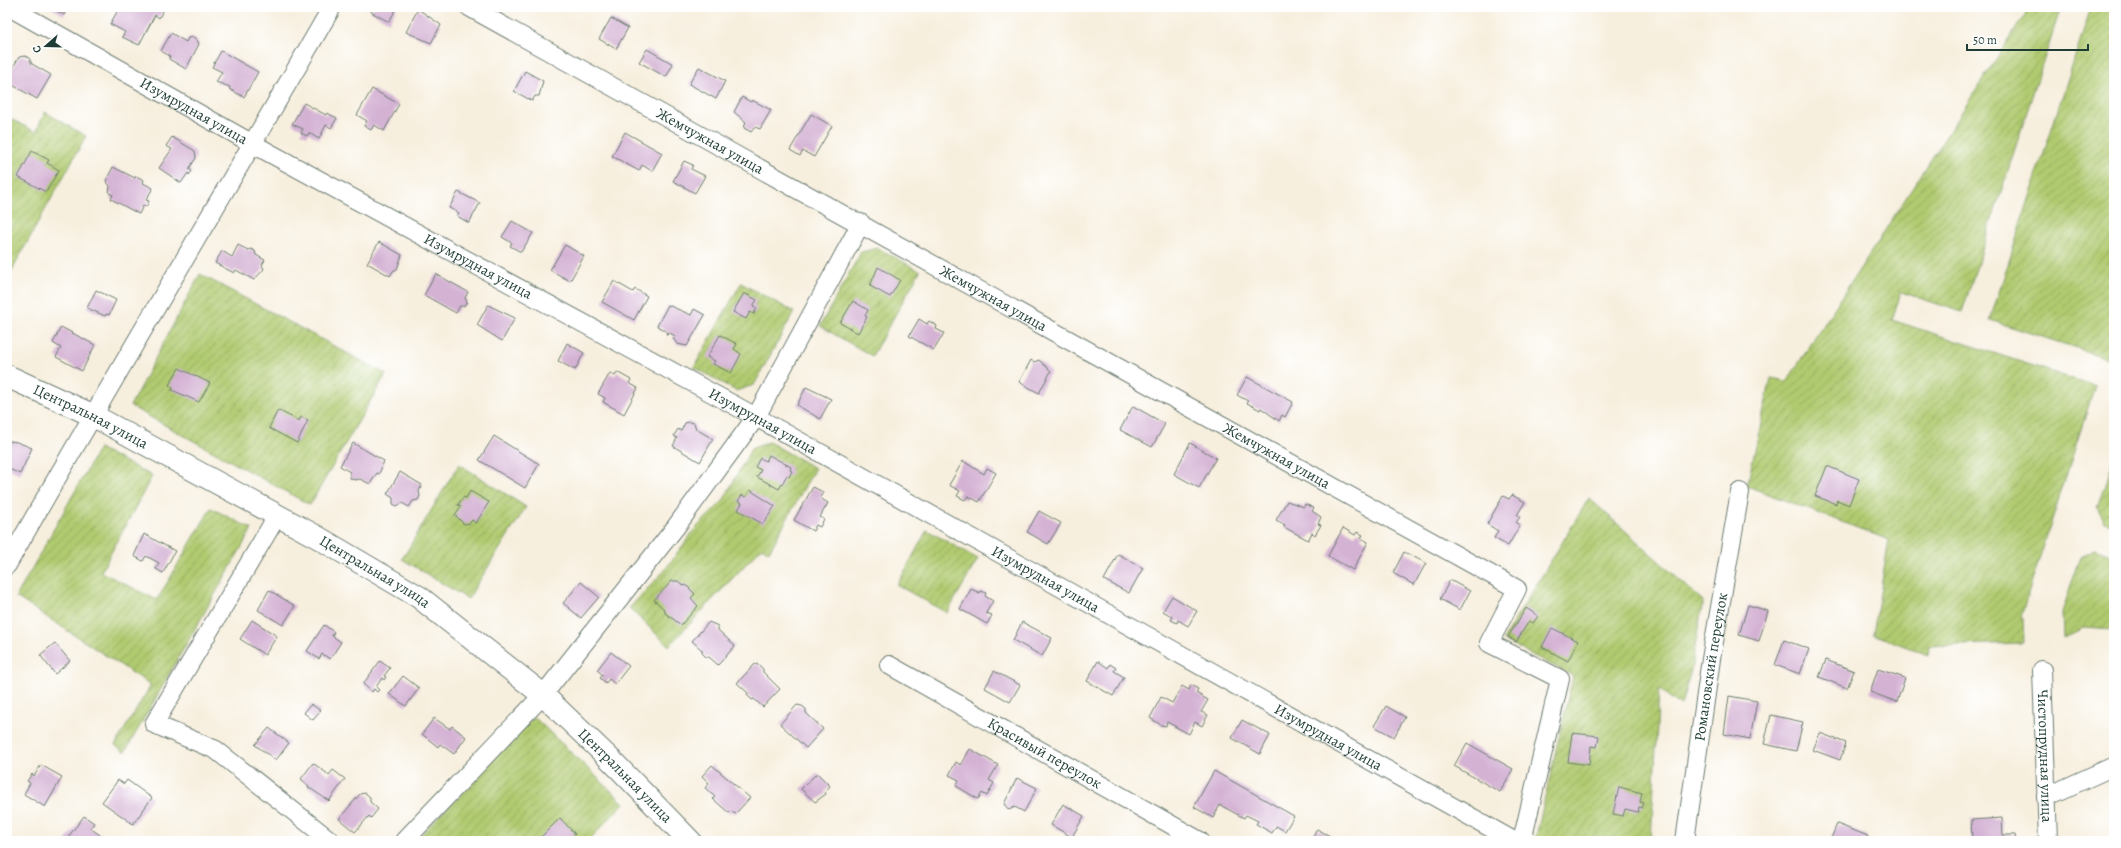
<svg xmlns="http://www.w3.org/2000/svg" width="2121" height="848" font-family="Alegreya,serif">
  <defs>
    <pattern id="garden-furrows" width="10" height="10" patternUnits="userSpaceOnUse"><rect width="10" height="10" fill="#b0ca70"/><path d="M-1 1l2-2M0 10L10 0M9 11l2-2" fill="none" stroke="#8fa55d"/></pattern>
  </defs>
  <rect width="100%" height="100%" fill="#fff"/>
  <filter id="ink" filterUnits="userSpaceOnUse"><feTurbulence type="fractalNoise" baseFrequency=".025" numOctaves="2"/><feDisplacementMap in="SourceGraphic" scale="8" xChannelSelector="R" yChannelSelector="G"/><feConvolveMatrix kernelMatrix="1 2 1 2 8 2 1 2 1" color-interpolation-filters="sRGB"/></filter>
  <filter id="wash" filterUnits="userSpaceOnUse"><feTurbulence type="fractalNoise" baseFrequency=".012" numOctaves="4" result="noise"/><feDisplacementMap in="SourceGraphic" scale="16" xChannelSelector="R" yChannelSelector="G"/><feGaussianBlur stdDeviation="0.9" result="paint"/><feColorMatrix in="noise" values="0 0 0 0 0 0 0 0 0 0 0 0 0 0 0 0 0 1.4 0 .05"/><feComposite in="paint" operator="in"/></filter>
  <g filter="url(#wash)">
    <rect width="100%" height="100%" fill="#f7efde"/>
    <path fill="url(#garden-furrows)" stroke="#688452" d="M2030,7h31l-99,305 -61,-20 -9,28 203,66 -74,230 2,1 1,26 -96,3v9l-55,-21 16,-94 -142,-54 24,-108 16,3z
      M2091,7h23v339l-4,13 -120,-39z
      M45,112l41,24 -79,143v-162l29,15z
      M878,248l42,23 -48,85 -52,-30 41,-74z
      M200,274l186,100 -76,131 -180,-99z
      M741,283l53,29 -40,73 -18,6 -42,-24z
      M769,442l46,26 -46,84 -7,-5 -93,99 -40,-38 36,-38 29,-40 29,-29 28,-52z
      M99,448l53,28 -51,96 56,28 54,-92 41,21 -127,223 -10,-7 36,-60 -135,-88z
      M2114,459v66l-9,-3 -8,-15z
      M459,464l67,43 -58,92 -66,-40z
      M1589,498l114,103 -12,69 -10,36 -22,-17 -8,152h-116l38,-165 -70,-36z
      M927,530l51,29 -31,54 -50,-28z
      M2094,549l20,7v74l-31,-2 -20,10 -1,-26 19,-56z
      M534,717l90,86 -36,38h-173z"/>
    <g id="blocks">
      <path fill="#d4b2d4" d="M50,7h18l-4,8z
        M120,7h40l4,2 -5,9 -4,-3 -16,30 -17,-8 3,-5 -15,-8z
        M374,7h23l-8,15 -18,-10z
        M418,9l23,16 -10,18 -25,-11z
        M611,18l17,10 -12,21 -17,-10z
        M171,33l15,9 2,-4 5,-1 4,3 2,4 -13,25 -17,-10 1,-3 -9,-5z
        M647,49l26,15 -7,13 -27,-15z
        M221,51l37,21 -14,25 -15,-8 1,-2 -14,-5 6,-10 -10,-5z
        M25,56l4,2 3,6 19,11 -14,24 -30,-17v-4l12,-21z
        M699,67l26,14 -9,18 -27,-15z
        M525,71l18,10 -4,15h-4l-3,5 -18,-10z
        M372,89l27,15 -15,27 -10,-6 -3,5 -7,-4 3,-5 -10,-6z
        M742,97l9,5 1,-2 19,10 -11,19 -5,-2 -4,5 -7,-4 2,-6 -12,-10z
        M304,103l22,12 1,-2 10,5 -6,10 -5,-3 -7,14 -10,-6 -2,3 -6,-3 2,-4 -11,-5z
        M811,114l21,12 -18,31 -11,-6 -3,5 -10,-6z
        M625,132l37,21 -10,18 -10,-6 -3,6 -27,-15z
        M172,137l23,14 1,7 -7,11 3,2 -3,4 -1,-2 -7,10 -22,-15 13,-19 -6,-3z
        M32,151l17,9 -2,3 12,7 -13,22 -28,-15z
        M684,161l9,4 -2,4 14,7 -10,17 -22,-12z
        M113,167l22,11 1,-2 8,4 -1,3 10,5 -7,12 3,1 -3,6 -3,-1 -4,8 -28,-15 2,-4 -4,-2 1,-7 -4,-5z
        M458,192l22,11 -11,20 -12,-7 2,-3 -10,-5z
        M512,221l21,12 -12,19 -11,-6 2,-3 -10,-6z
        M379,242l23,13 -5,14 -4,2 -3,5 -23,-13z
        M238,245l10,5 3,-1 4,2 1,4 9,5 -3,5 2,4 -10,11 -18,-10 -2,3 -19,-10 7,-12 10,6z
        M565,245l19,11 -14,25 -20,-11z
        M878,267l22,13 -10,17 -20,-11z
        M436,274l32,18 -3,6 2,4 -3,4h-4l-4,7 -32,-18z
        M614,281l19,11 2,-3 12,7 -13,24 -32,-18z
        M96,290l20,10 -7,15 -3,-1 -1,2 -18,-8z
        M744,293l13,7 -4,6 4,2 -3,6 -4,-2 -4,7 -13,-7z
        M853,301l15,9 -3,6 2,1 -9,16 -18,-10z
        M488,305l27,13 -13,23 -25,-16z
        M668,305l23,10 3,-6 11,6 -18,31 -10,-2 -4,-6 2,-2 -7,-4 -1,3 -1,-4 -9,-5z
        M919,319l8,5 2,-3 8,5 -1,3 8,4 -10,17 -25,-14z
        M61,327l34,18 -13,26 -26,-14 5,-9 -8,-5z
        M720,335l17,9 -3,5 7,5 -10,19 -18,-9 2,-3 -8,-4z
        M567,343l17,10 -9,17 -17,-9z
        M1031,360l3,2 5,-2 12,11 -12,22 -20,-11z
        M179,368l31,15 -11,19 -27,-12 1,-2 -4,-3z
        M617,372l14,8 -2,3 9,5 -14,26 -21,-12 2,-4 -7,-4 12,-21 5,3z
        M1247,377l46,25 -8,15 -3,-2 -3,6 -18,-13 -1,2 -13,-7 1,-2 -11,-6z
        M806,387l25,12 -11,20 -23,-14z
        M1133,406l32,18 -13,23 -32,-17z
        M278,410l21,11 2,-4 7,3 -11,23 -28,-15z
        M689,422l5,1 2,6 17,10 -13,23 -27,-16 4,-8 -3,-2 4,-7 3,2 4,-8z
        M494,436l45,28 -14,24 -46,-28z
        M10,441l7,1 15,6 -12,26 -13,-6v-20z
        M353,443l31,18 -5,13 -2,-1 -7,11 -10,-5 -5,1 -5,-2v-6l-10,-6z
        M1190,443l26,15 -17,30 -25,-14z
        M769,455l22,12 -1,3 2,1 -3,6 -2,-2 -8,14 -22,-12 4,-7 -6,-3 5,-9 6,3z
        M963,461l21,13 3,-6 9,5 -17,29 -11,-6 -3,4 -8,-4 3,-5 -11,-6z
        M1827,466l32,13 -10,26 -12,-5 -1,4 -21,-8z
        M400,472l22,13 -3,6 1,5 -2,4 -5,1 -4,6 -7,-4 -5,3 -4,-2v-6l-6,-4z
        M813,487l10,5 -3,6 8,5 -8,14 4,2 -4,8 -4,-2 -3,6 -19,-11z
        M750,490l25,16 -12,18 -25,-14 4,-7 -4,-2 4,-6 4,2z
        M470,491l19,11 -13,21 -4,-3 -2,3 -6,1 -9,-9 6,-9 -3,-1 5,-8 3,1z
        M1512,495l13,7 -8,13 3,2 -4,6 4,2 -12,21 -14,-8 4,-7 -11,-7 16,-28 6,3z
        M1287,501l17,6 1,-3 9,4 -2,3 9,6 -3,7 3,1 -6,10 -3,-2 -4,7 -24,-13 1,-2 -9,-5z
        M1039,511l22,12 -13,21 -21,-12z
        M1343,528l12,7 2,-3 6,3 -2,3 7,4 -15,28 -25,-14z
        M144,534l31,17 -12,22 -7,-4 3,-6 -13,-7 -3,5 -9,-5z
        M1404,552l22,11 -12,22 -21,-12z
        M1118,554l25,14 -14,25 -25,-13z
        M1450,580l20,11 -10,19 -20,-11z
        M672,581h6l6,5 2,-1 9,9 -4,4 7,8 -17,19 -16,-12v-3l-11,-10z
        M581,582l18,15 -18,21 -18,-15z
        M971,589l9,4 1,-2 5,2 -1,3 8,5 -7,12 6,2 -5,9 -27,-15z
        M269,590l26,16 -12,19 -25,-15z
        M1172,596l25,15 -9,15 -10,-6 -1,3 -6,-3 2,-3 -10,-6z
        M1748,605l20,6 -9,30 -20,-6z
        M1526,608l12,8 -5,7 -4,-2 -13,21 -8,-5z
        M252,620l25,16 -12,19 -25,-16z
        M709,622l9,4v4l17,16 -17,19 -9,-8h-3l-4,-4v-3l-10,-9z
        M1022,622l30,16 -10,18 -29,-16z
        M324,625l10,7 -2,4 9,6 -11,17 -8,-5 -3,5 -12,-8z
        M1552,628l26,13 -10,20 -26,-14z
        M1784,640l25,9 -9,25 -25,-9z
        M55,643l15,18 -15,13 -15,-19z
        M611,652l18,14 -14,18 -6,-5 -3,4 -6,-5 3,-3 -6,-5z
        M1826,660l28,11 -7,17 -28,-11z
        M380,661l10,7 -6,8 2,1 -2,3 -2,-2 -6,9 3,3 -2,2 -3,-3 -2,3 -9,-8z
        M1098,661l10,7 2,-4 6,4 -2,3 10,6 -11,19 -26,-15z
        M755,664l4,1 4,4v3l17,17 -17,18 -9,-8 -2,1 -5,-5 1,-2 -11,-10z
        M1878,669l27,9 -8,24 -27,-10z
        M994,671l26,14 -10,17 -25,-14z
        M403,676l16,12 -13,18 -17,-12z
        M1191,685l7,4 -2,4 12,7 -7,12 7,3 -6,11 -7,-4 -6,12 -22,-12 -1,4 -5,-1 -11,-7 11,-21 11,6 10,-17 7,4z
        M1729,696l28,5 -7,38 -26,-5z
        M311,704l10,7 -8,9 -9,-7z
        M797,705l5,1 4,3v4l17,16 -17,19 -26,-24z
        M1386,706l19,11 -11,20 -20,-11z
        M1771,715l32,7 -7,29 -32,-7z
        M434,718l16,11 2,-3 14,11 -12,17 -14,-10 -2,3 -16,-13z
        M1242,720l28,15 -10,19 -28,-16z
        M269,728l20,15 -13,17 -21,-15z
        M1572,733l27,3 -2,11 -6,-1 -2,19 -21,-3z
        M1820,733l26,10 -6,17 -27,-10z
        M1467,743l46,26 -13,23 -46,-26z
        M970,749l28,16 -9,15 5,3 -7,13 -5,-3 -4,6 -22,-13 3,-6 -10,-5 7,-13 5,3z
        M313,763l16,12 4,-5 12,9 -16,22 -21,-14 1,-1 -8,-7z
        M41,765l21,12 -17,30 -21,-13 6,-11 -3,-2 5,-7 2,2z
        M712,765l38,33 -15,16 -4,-3 -2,2 -16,-14 2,-2 -10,-9 4,-5 -7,-7z
        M1214,771l80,45 -9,15 -9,-5 -4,7 -16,-9 2,-3 -12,-6 -2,3 -24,-13 -7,13 -19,-11z
        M817,773l13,13 -5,6 1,2 -11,8 -14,-13z
        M1017,778l20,10 -13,24 -9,-5 -6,3 -5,-6z
        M118,780l6,4 3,-4 25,18 -19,26 -31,-22z
        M1619,787l23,6 -2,9 4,1 -2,5 -3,-1 -1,5 -13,-3 -2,7 -10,-2z
        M365,793l5,4v5l8,7 -7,9 -2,-2 -14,16 -16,-13 21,-25z
        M1063,804l21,12 -12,21 -21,-12z
        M84,816l10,7 -4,5 10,7 -2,6h-33z
        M560,818l15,16 -7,7h-26l-3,-2z
        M2002,818l1,17h12l1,6h-44l-1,-21z
        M1837,824l31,12 -2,3 5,2h-41z
        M1317,829l22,12h-24l-3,-2z"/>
    </g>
  </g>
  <g filter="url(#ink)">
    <use href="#blocks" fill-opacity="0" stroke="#6b7b70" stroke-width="1"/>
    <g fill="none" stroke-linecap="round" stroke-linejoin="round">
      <g stroke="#6b7b70" stroke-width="20">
        <g id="street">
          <path id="s1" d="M9,7l244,137 503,273 758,424"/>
          <path id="s2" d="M469,7l1048,582 -28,54 71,36 -38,162"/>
          <path d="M277,516l-123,208 62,26 115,91"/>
          <path d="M7,565c106,-187 217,-371 325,-558"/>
          <path id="s3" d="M889,665l311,176"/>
          <path id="s4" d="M2042,670l6,171"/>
          <path d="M2046,797l68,-31"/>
          <path d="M404,841l139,-146 132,-167 81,-111 105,-194"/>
          <path id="s5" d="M1685,841l26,-182 29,-167"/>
        </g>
      </g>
      <g stroke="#6b7b70" stroke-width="24">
        <g id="secondary">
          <path id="s6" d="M7,376l85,39 227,123 100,59 124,98 69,66 78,80"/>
        </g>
      </g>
      <use href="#street" stroke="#fff" stroke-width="18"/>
      <use href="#secondary" stroke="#fff" stroke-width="22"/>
    </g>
  </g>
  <g text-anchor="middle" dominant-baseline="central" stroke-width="4" stroke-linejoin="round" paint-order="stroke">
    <g font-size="15" fill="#1f3d34" stroke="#fff">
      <text stroke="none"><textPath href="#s1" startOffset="212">Изумрудная улица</textPath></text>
      <text stroke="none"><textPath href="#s2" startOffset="276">Жемчужная улица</textPath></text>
      <text stroke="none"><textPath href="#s1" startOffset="536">Изумрудная улица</textPath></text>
      <text stroke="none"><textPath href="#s2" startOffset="600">Жемчужная улица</textPath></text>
      <text stroke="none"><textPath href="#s6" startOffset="93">Центральная улица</textPath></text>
      <text stroke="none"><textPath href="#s1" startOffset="860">Изумрудная улица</textPath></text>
      <text stroke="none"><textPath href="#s2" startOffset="924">Жемчужная улица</textPath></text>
      <text stroke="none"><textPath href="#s6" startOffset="417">Центральная улица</textPath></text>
      <text stroke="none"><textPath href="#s1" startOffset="1184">Изумрудная улица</textPath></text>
      <text stroke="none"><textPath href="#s5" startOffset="176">Романовский переулок</textPath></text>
      <text stroke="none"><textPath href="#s1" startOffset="1508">Изумрудная улица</textPath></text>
      <text stroke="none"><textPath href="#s3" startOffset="179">Красивый переулок</textPath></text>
      <text stroke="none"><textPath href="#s4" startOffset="86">Чистопрудная улица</textPath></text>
      <text stroke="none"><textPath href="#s6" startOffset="741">Центральная улица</textPath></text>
    </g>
  </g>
  <rect width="2121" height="848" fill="none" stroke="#fff" stroke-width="24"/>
  <g transform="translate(46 46) rotate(250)" stroke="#ffffff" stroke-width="3" paint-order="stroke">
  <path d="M0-3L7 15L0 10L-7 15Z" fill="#1f3d34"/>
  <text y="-6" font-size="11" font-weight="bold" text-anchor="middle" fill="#1f3d34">С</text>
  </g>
  <path d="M1967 44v6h121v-6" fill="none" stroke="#1f3d34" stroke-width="2"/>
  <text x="1973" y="44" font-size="12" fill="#1f3d34" stroke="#ffffff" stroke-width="3" paint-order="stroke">50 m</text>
</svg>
